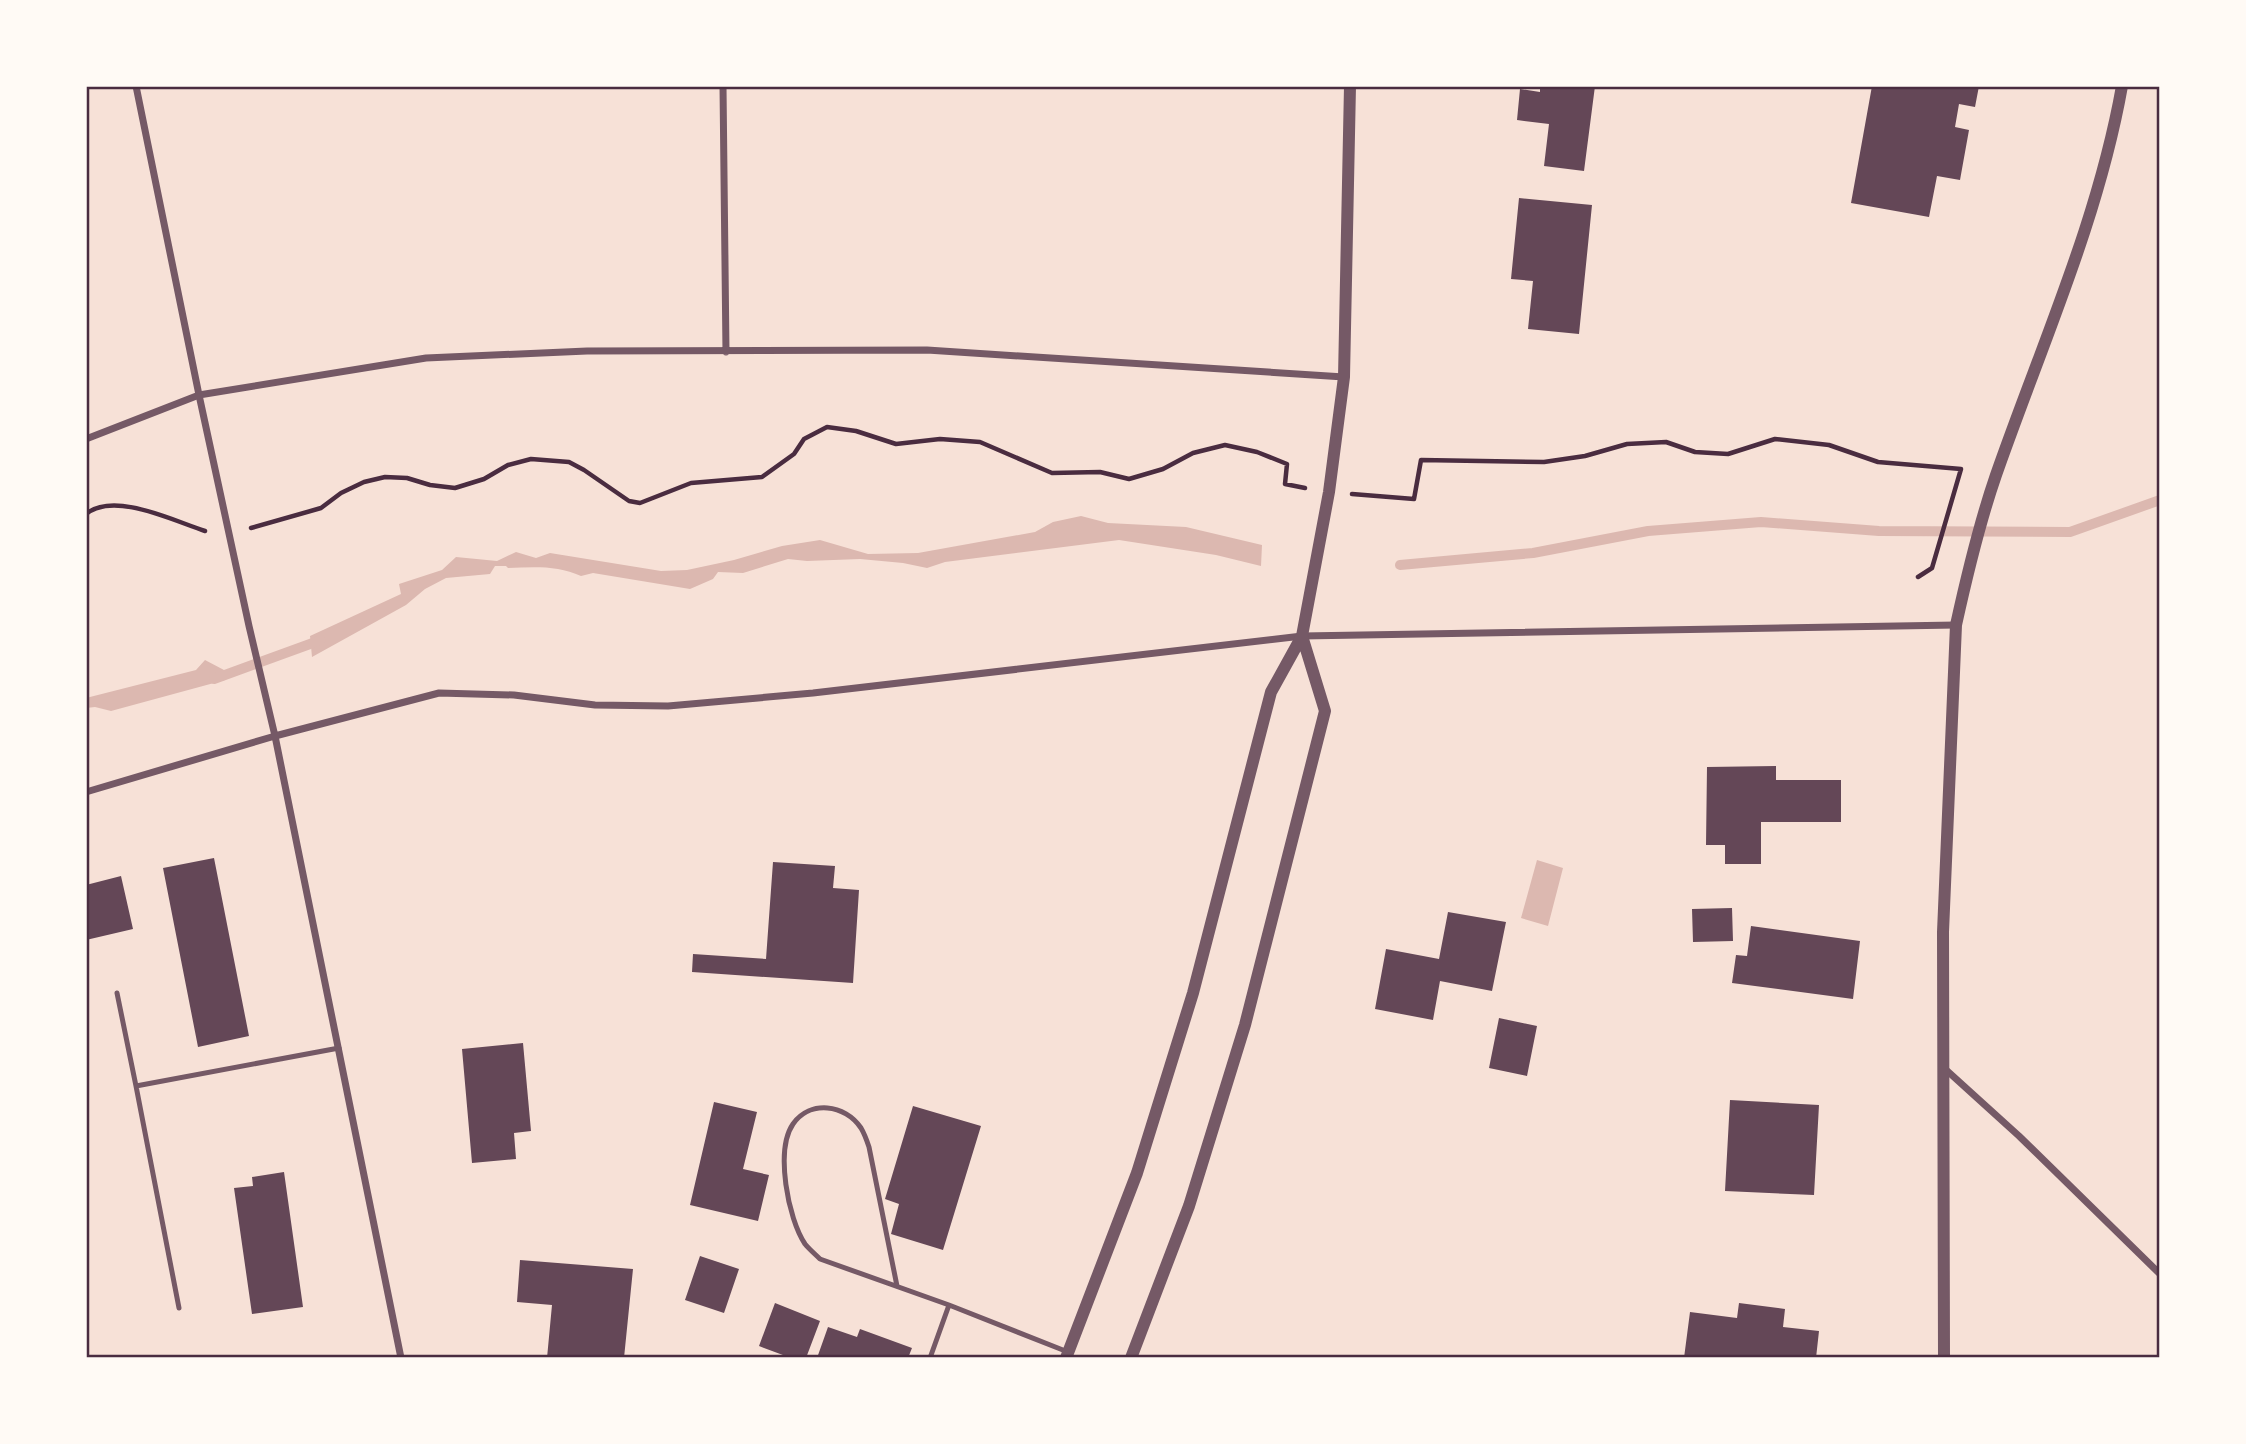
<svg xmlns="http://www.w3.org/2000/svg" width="2246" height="1444" font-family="Rubik,sans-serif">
  <rect width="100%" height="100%" fill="#f7e1d7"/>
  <path fill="#dcb8b0" d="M1081,516l27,7 78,4 76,18 -1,21 -45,-11 -97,-15 -174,22 -18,6 -24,-5 -43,-4 -53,2 -19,-2 -45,14 -25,-1 -5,7 -23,10 -97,-16 -12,3c-23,-11 -48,-9 -73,-8l-2,-2h-11l-5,8 -44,4 -21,11 -19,16 -94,52 -2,-21 91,-42 -2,-10 43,-14 14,-13 41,4 19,-9 20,6 14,-5 111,18 26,-1 47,-10 48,-14 38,-6 48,14 50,-1 117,-21 18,-10z
    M205,660l19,10 1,10 -114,31 -16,-4 -9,1v-10l110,-28z
    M1537,860l26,8 -15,58 -27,-8z"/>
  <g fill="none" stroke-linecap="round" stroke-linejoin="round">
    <path stroke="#dcb8b0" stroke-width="10" d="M1400,565l133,-12 115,-22 113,-9 118,9 191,1 90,-32
      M214,679l107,-39"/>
  </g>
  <path fill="#644757" d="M1540,86h55l-11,85 -40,-5 5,-42 -32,-4 3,-31 20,3z
    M1872,86h107l-4,21 -16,-3 -4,23 14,3 -9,50 -23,-4 -8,41 -78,-14z
    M1519,198l73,7 -13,129 -51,-5 5,-48 -22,-2z
    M1776,766v14h65v42h-80v42h-36v-19h-19l1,-78z
    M214,858l35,178 -51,11 -35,-179z
    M773,862l62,4 -2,22 26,2 -6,93 -161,-11 1,-18 73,5z
    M121,876l12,53 -47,11v-55z
    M1732,908l1,33 -40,1 -1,-33z
    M1448,912l58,10 -14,69 -52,-10 -7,39 -58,-11 11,-60 53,10z
    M1751,926l109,15 -7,58 -121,-16 4,-28 11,1z
    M1499,1018l38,8 -10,50 -38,-8z
    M523,1043l8,88 -17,2 2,26 -44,4 -10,-114z
    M1730,1100l89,5 -5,90 -89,-4z
    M714,1102l43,10 -14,57 26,6 -11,46 -68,-16z
    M913,1106l68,20 -38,124 -52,-16 8,-30 -14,-5z
    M284,1172l19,135 -51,7 -18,-126 19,-2 -1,-9z
    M700,1256l39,13 -15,44 -39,-13z
    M520,1260l113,9 -9,89h-77l5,-53 -35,-3z
    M775,1303l45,18 -14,37h-15l-32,-12z
    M1739,1303l46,6 -2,18 36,4 -3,27h-132l6,-46 47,6z
    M828,1327l29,10 3,-8 52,19 -4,10h-91z"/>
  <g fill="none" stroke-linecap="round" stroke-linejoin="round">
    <path stroke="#4a2c40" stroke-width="4.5" d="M1352,494l62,5 7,-39 123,2 41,-6 42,-12 39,-2 29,10 33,2 47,-15 54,6 49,17 83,7 -29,99 -14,9
      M86,514c28,-23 88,7 119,17
      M251,528l70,-20 20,-15 23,-11 21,-5 22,1 23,7 25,3 29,-9 24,-14 23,-6 38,3 15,8 45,31 11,2 51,-20 71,-6 32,-23 10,-15 23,-12 29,4 40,13 44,-5 40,3 72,31 48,-1 29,7 34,-10 30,-16 32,-8 32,7 30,12 -2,20 20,4"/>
    <path stroke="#755966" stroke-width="5" d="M117,993l19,93
      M897,1286l-28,-139c-2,-6 -5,-14 -8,-19 -16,-24 -51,-28 -68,-4 -18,26 -5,95 12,120 4,5 10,10 15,15l129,46 119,47
      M179,1308l-43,-222 203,-38
      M930,1358l19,-53"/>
    <path stroke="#755966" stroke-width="7" d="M136,86l63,309 50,231 26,110 126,622
      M723,86l3,266
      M86,439l113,-44 227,-37 161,-7 340,-1 417,27
      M86,792l189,-56 164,-43 75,2 81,10 73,1 145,-13 489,-57 654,-11
      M1944,1068l75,68 141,138"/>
    <path stroke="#755966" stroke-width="12" d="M1066,1358l71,-185 56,-180 78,-301 31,-56 27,-144 15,-115 6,-291
      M1131,1358l58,-152 56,-181 80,-314 -23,-75
      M1944,1358l-1,-426 13,-307c11,-50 23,-101 40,-150 45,-129 102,-254 126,-389"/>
  </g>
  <rect width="2246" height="1444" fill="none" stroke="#fffaf5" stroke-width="175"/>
  <rect x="88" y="88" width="2070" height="1268" fill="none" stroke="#4a2c40" stroke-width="2.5"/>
</svg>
